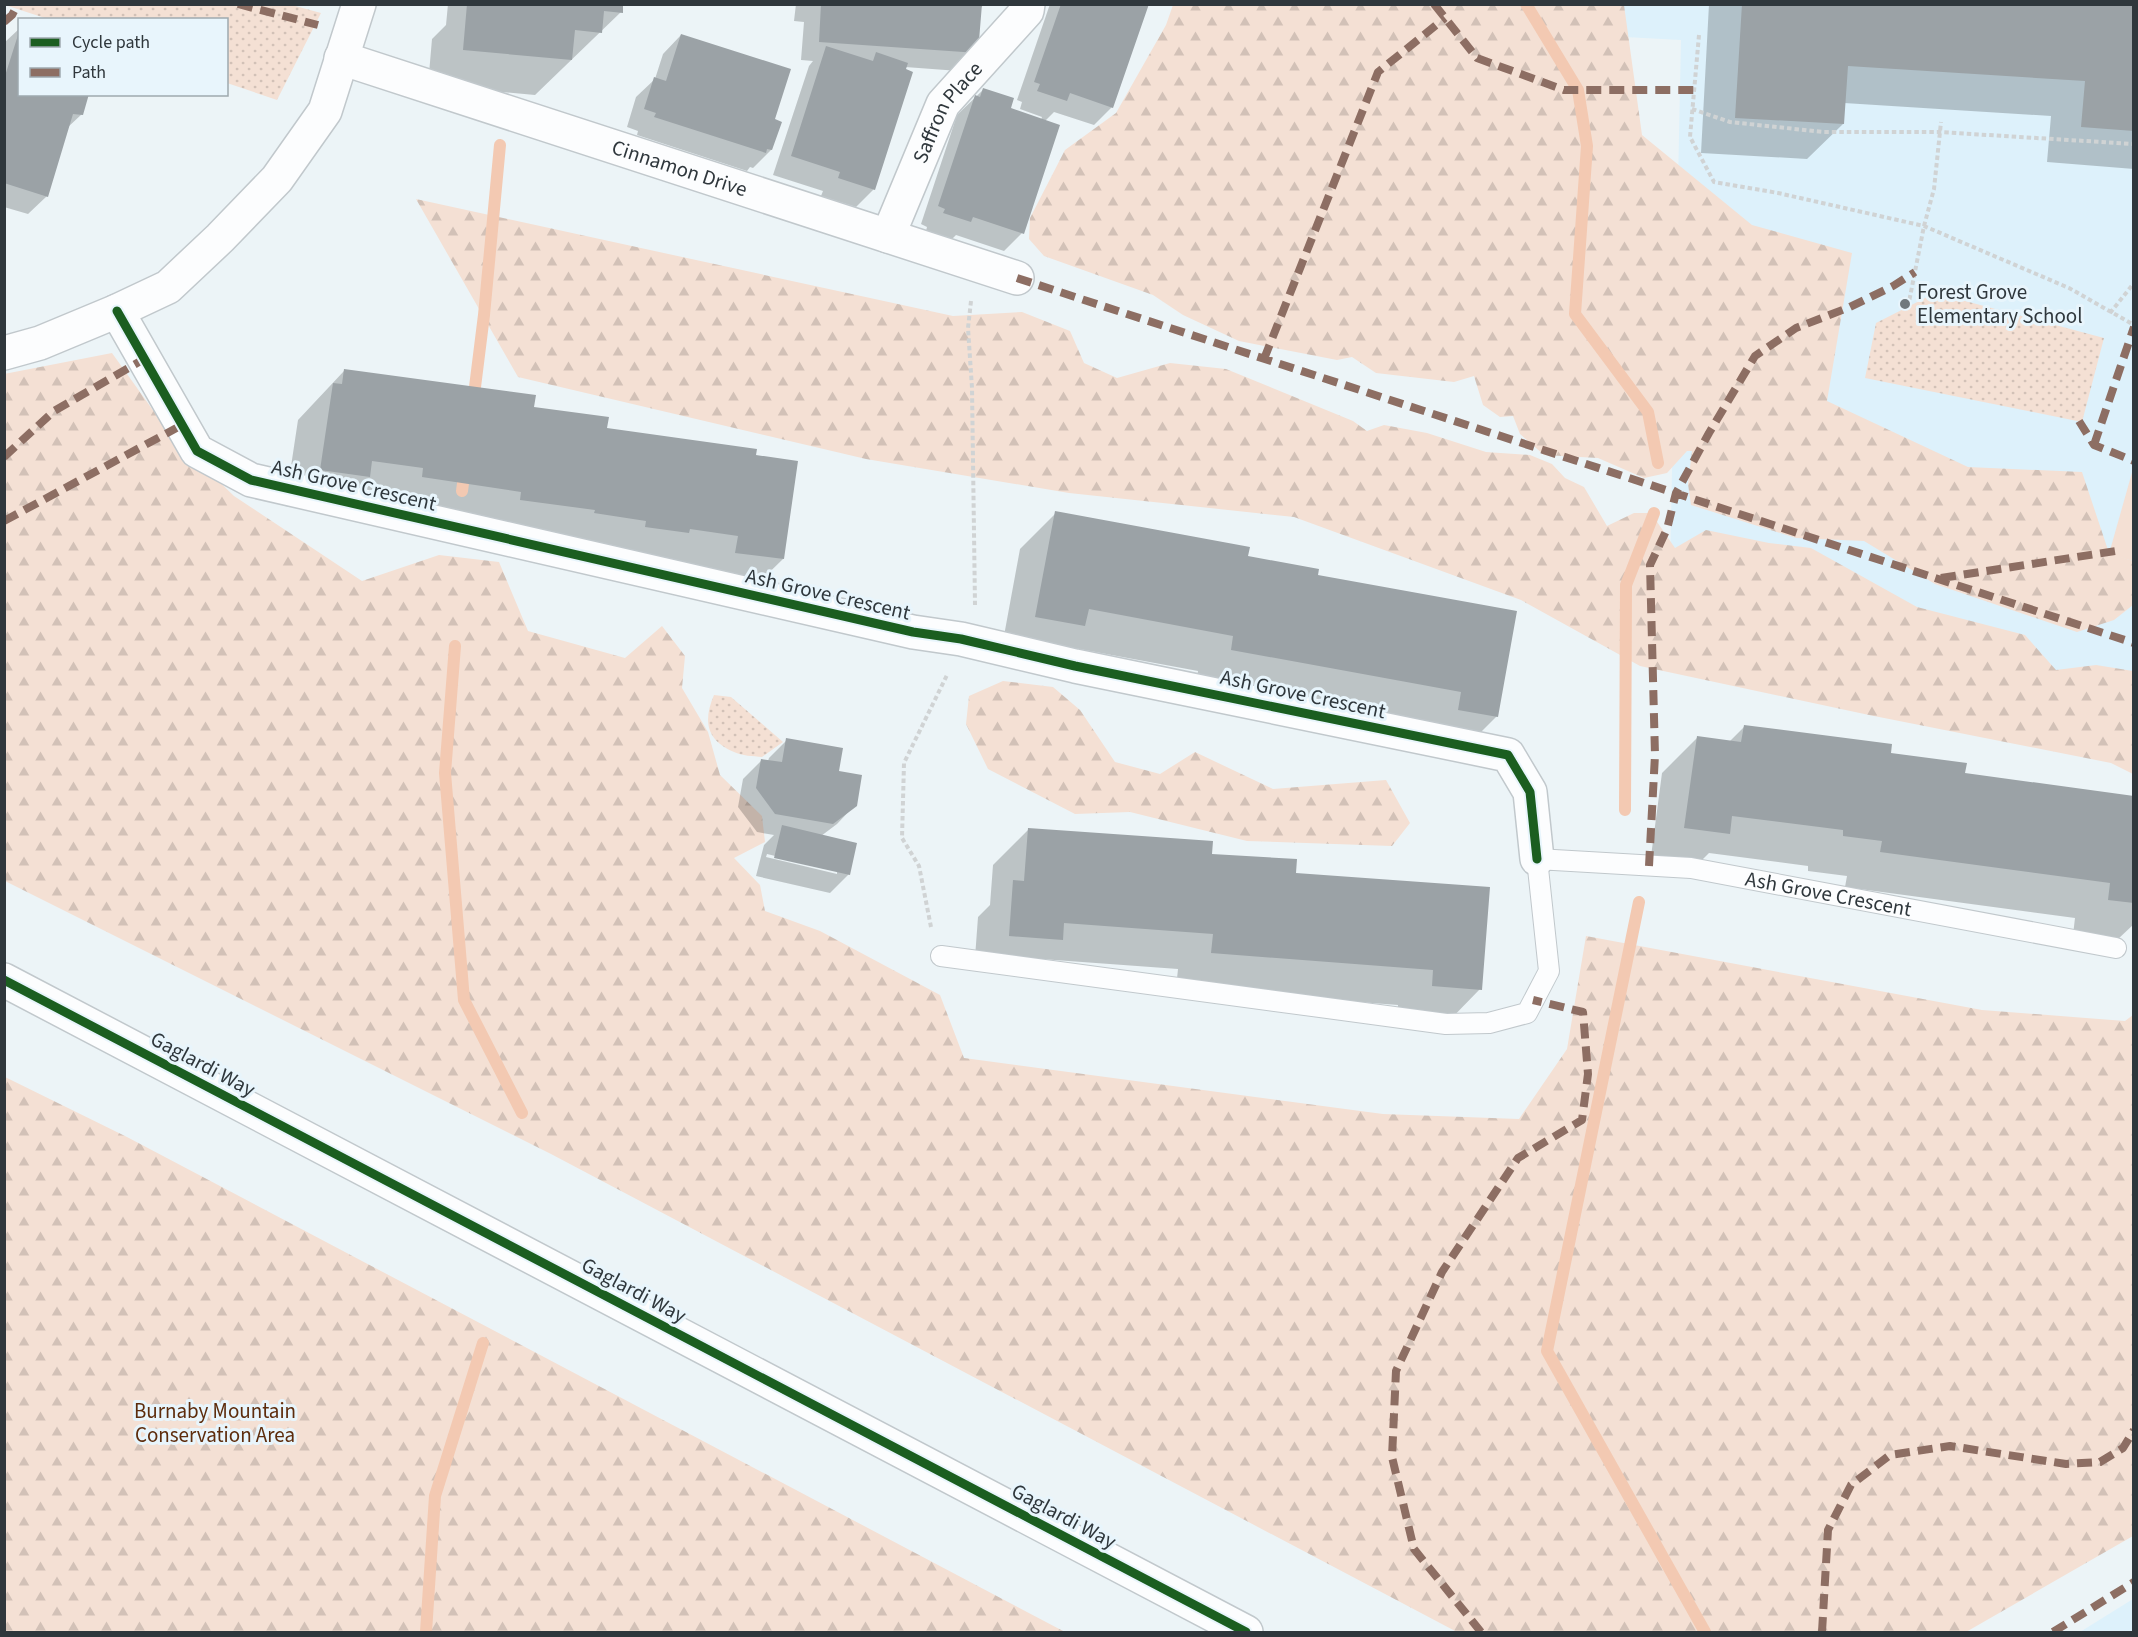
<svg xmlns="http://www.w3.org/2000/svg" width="2138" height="1637" font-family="'Source Sans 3',sans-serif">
  <defs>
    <pattern id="grass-dots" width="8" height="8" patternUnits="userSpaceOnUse" patternTransform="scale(1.5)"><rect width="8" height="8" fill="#f4e0d4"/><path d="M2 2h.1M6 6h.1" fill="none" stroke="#d2c1b7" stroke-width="1.8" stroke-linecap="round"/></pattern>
    <pattern id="forest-firs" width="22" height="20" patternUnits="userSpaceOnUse" patternTransform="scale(1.5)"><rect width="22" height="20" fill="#f4e0d4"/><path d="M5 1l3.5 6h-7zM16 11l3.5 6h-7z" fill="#d2c1b7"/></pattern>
  </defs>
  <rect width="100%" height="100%" fill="#ecf4f7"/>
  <path fill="#ddf1fb" d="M1622,5h511v728l-463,-165 11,-528 -56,-3z
    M2133,1599v33h-53z"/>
  <path fill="url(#grass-dots)" d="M288,4l33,9 -44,87 -50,-17 -1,-63 -178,-1 -43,-14z
    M1935,293l169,45 -22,84 -217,-44 11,-55z
    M714,695l17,2 52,45 -21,15c-9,-1 -20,-1 -28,-5 -28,-12 -31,-31 -20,-57z"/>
  <path fill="url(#forest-firs)" d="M1173,5h451l18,130 110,90 100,28 -25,148 141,66 114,5 27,81 24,8v44l-19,15 -37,12 -142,-48 -71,-43 -68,-3 -105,-33 -3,-21 4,-33h-5l-20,22 -23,5 -46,-20 -54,-3 -24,-21 -7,-18 -13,1 -17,-12 -9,-29 -20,6 -78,-9 -24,-16 -15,3 -98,-19 -56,-26 -30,-20 -109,-39 -15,-17 1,-21 35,-68 51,-37 50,-88z
    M416,199l537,117 69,-4 48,19 14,32 33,15 53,-15 56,6 127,52 14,10 17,-6 43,8 59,19 44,3 22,9 13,14 19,9 23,39 27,-13h17l24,35 31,-18 63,13 42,5 106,59 108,28 31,35 40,-5 37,6v103l-22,-11 -242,-48 -229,-49 -119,-66 -227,-83 -225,-24 -203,-34 -348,-82z
    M112,353l58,81 64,62 128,85 77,-26 60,7 29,69 97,27 37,-32 23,30 -3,32 26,44 12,43 42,41 3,26 -31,16 26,27 5,26 55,20 120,64 24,63 419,56 136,5 48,-70 19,-113 396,74 143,11 8,-6v521l-167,96h-509l-906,-478 -546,-273 -1,-507z
    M1003,681l50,6 27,23 35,52 45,12 35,-22 78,37 113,-9 24,43 -18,23 -145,-5 -117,-29 -55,2 -87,-45 -22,-45 3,-28z
    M5,1077l122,60 938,495h-1060z"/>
  <path fill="#f4e0d4" d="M2133,469v92l-24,-7z"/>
  <path fill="#0003" fill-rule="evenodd" d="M448,4h174l-1,8 -86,83 -107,-10 4,-46 14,-14z
    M796,4h188l-4,5 -3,43 -18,19 -54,-4 -31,122 -18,18 -35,-11 2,-5 -50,-16 36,-109 4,-5 -12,-1 3,-38 -10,-1z
    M1050,4h98l-36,103 -18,18 -40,-13 -9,9 -23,112 -18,18 -48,-16 -5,5 -25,-9 1,-4 -6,-3 36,-109 27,-26 25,20 32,11 1,-3 -22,-8 2,-7 -5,-2z
    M1709,4h425v165l-87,-7 4,-46 -207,-13 -1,21 -36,35 -106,-6z
    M20,28v66l62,20 -15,14 -20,68 -19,18 -24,-7v-164z
    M681,35l92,85 -2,30 -18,18 -3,-1 -3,4 -110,-36 1,-4 -11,-4 9,-30 19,-18 8,-25z
    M344,371l189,37 73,21 148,27 29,103 -36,35 -415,-82 -47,-6 13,-86z
    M1056,513l190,45 70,18 181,140 -36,36 -265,-67 2,-14 -135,-25 -15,15 -47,-9 19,-103z
    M1744,727l145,28 75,19 170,23v127l-17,16 -44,-5 2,-17 -230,-31 2,-11 -39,-5v-5l-99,-13 -16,16 -43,-5 12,-91 35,-35 32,4z
    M787,740l50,32 18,33 -18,19 -16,12 28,38 -19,19 -74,-17 8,-31 10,-10 -17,-3 -19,-25 5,-28 19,-19 6,1 1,-3zM767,854l70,17v3l-71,-17z
    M1029,829l181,26 85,19 185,115 -35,36 -48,-4 1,-16 -222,-17 2,-19 -137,-10 -15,16 -52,-4 4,-54 12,-12 3,-40z"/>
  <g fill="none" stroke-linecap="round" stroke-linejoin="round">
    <path stroke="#f3c9b2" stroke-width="12" d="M1526,4l52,86 9,56 -12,168 73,98 10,51
      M473,403l11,-88 16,-170
      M462,491l3,-23
      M455,646l-10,127 19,227 58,113
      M1625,810l1,-225 28,-72
      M1639,902l-92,449 158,281
      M426,1632l9,-136 48,-153"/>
  </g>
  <path fill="#9ba2a6" d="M467,4h156v9l-19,-2 -2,22 -27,-3 -3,30 -109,-10z
    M821,4h161l-4,49 -159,-11z
    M1061,4h88l-36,104 -43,-15 -3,8 -30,-10 3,-7 -6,-2z
    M1742,4h392v127l-53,-4 4,-46 -237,-15 -4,58 -109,-6z
    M19,32l1,62h69l-6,21 -10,-1 -25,83 -44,-14v-104z
    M681,34l110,35 -16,50 7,3 -10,28 -5,-1 -1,4 -112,-36 2,-4 -12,-4 10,-32 12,4z
    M826,46l47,15 3,-9 32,11 -2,6 7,3 -38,118 -37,-12 2,-6 -49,-16z
    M983,88l31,10 -3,10 49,17 -36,109 -51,-17 -2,5 -28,-9 2,-4 -7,-3 37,-111 5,2z
    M344,369l192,26 -2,12 75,10 -2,11 150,21 -1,6 42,6 -14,98 -49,-6 3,-17 -48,-7 -1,4 -44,-6 1,-6 -52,-8 1,-3 -75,-10 1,-8 -99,-15 1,-9 -51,-7 -2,16 -50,-7 13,-87 9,1z
    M1055,511l195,36 -2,9 71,13 -1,6 199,36 -19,106 -40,-7 3,-18 -230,-42 2,-14 -144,-27 -4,17 -50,-9z
    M1744,725l148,19 -1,9 76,10 -2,10 169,23v107l-26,-3 2,-17 -230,-31 2,-11 -39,-5v-6l-111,-14 -2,18 -46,-6 13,-92 44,6z
    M786,738l57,10 -4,23 23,4 -5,31 -24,18 -58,-10 -19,-26 5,-29 21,3z
    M782,825l75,18 -7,32 -76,-17z
    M1028,828l185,13 -1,13 85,5 -1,14 194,14 -8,103 -50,-4 1,-16 -222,-17 2,-19 -149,-11 -1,17 -54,-4 4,-56 11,1z"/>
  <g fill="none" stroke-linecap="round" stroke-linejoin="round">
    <g stroke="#c1c8cc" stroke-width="22">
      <g id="lane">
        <path id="s1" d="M941,956l505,68 43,-1 38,-10 22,-42 -12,-112 154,9 425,80"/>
      </g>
    </g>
    <g stroke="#c1c8cc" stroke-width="36">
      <g id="street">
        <path id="s2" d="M341,58l676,220"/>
        <path id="s3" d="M888,236l55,-132 84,-93 1,-7"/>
        <path d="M117,311l80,140 54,29 662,152 48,7 114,27 433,89 22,37 7,67"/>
        <path d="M4,353l36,-10 77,-32 51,-24 52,-49 57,-59 48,-68 34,-107"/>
      </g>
    </g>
    <g stroke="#c1c8cc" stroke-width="36">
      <path id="secondary" d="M4,980l1242,652"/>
    </g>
    <path stroke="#d0d3d4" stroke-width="4" stroke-dasharray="4.5 3" stroke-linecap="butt" d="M1699,35l-9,102 24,45 64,11 146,33 145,62 65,37
      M1692,109l38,13 93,10h116l195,12
      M971,301l-3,27 4,60 3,217
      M1908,307l16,-81 10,-37 7,-67
      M2110,313l24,-30
      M931,927l-12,-61 -17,-28 2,-75 43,-88"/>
    <use href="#lane" stroke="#fcfdfe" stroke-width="20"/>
    <use href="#street" stroke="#fcfdfe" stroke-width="33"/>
    <use href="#secondary" stroke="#fcfdfe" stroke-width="33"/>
    <path stroke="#8d6e63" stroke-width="8" stroke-dasharray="15 8" stroke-linecap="butt" d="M238,4l80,21
      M1434,4l43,54 87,32h130
      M4,22l8,-7 6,-11
      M1017,278l1117,365
      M1264,359l114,-287 67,-54
      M2079,421l15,24 40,16
      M2094,445l40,-118
      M4,457l50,-46 90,-52
      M4,521l178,-96
      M1941,578l181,-28
      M1649,866l6,-111 -5,-190 17,-36 9,-36 33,-60 46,-77 41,-28 54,-21 43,-21 22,-14
      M1481,1632l-67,-83 -22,-92 4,-86 46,-99 76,-114 64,-38 6,-46 -5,-62 -50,-12
      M1822,1632l6,-102 23,-45 39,-30 60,-9 116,18 34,-2 23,-14 11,-18
      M2053,1632l81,-50"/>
    <g stroke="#e8f5fc" stroke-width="13">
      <path id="cycleway" d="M117,311l80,140 54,29 662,152 48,7 114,27 433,89 22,37 7,67
        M4,980l1242,652"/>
    </g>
    <use href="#cycleway" stroke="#1b5e20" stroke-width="9"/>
  </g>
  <circle fill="#71797d" stroke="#e8f5fc" stroke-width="2" cx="1905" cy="304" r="6"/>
  <g text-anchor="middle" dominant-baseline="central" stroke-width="6" stroke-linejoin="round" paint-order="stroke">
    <g font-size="21" fill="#2f373c" stroke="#e8f5fc">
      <text stroke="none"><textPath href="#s3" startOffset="138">Saffron Place</textPath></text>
      <text stroke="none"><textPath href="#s2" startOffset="356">Cinnamon Drive</textPath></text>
      <text transform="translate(354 485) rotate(13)">Ash Grove Crescent</text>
      <text transform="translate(828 594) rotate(13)">Ash Grove Crescent</text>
      <text transform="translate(1303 694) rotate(12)">Ash Grove Crescent</text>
      <text stroke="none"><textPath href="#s1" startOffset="1046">Ash Grove Crescent</textPath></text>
      <text transform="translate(203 1064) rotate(28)">Gaglardi Way</text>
      <text transform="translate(634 1290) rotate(28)">Gaglardi Way</text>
      <text transform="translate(1064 1516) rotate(28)">Gaglardi Way</text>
    </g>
    <g font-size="21" fill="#2f373c" stroke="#e8f5fc" text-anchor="start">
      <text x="1917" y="292">Forest Grove<tspan x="1917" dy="24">Elementary School</tspan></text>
    </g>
    <g font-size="21" fill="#5d2c0c" stroke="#e8f5fc">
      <text x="215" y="1411">Burnaby Mountain<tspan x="215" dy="24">Conservation Area</tspan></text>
    </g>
  </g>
  <rect width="2138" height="1637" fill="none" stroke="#2f373c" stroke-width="12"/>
  <rect x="18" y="18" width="210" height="78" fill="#e8f5fc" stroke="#9ea9af" stroke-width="1.5"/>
  <rect x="30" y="38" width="30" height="9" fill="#1b5e20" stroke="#9ea9af" stroke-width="1.5"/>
  <text x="72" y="48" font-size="18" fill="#2f373c">Cycle path</text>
  <rect x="30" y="68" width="30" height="9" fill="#8d6e63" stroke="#9ea9af" stroke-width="1.5"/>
  <text x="72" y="78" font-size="18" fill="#2f373c">Path</text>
</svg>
